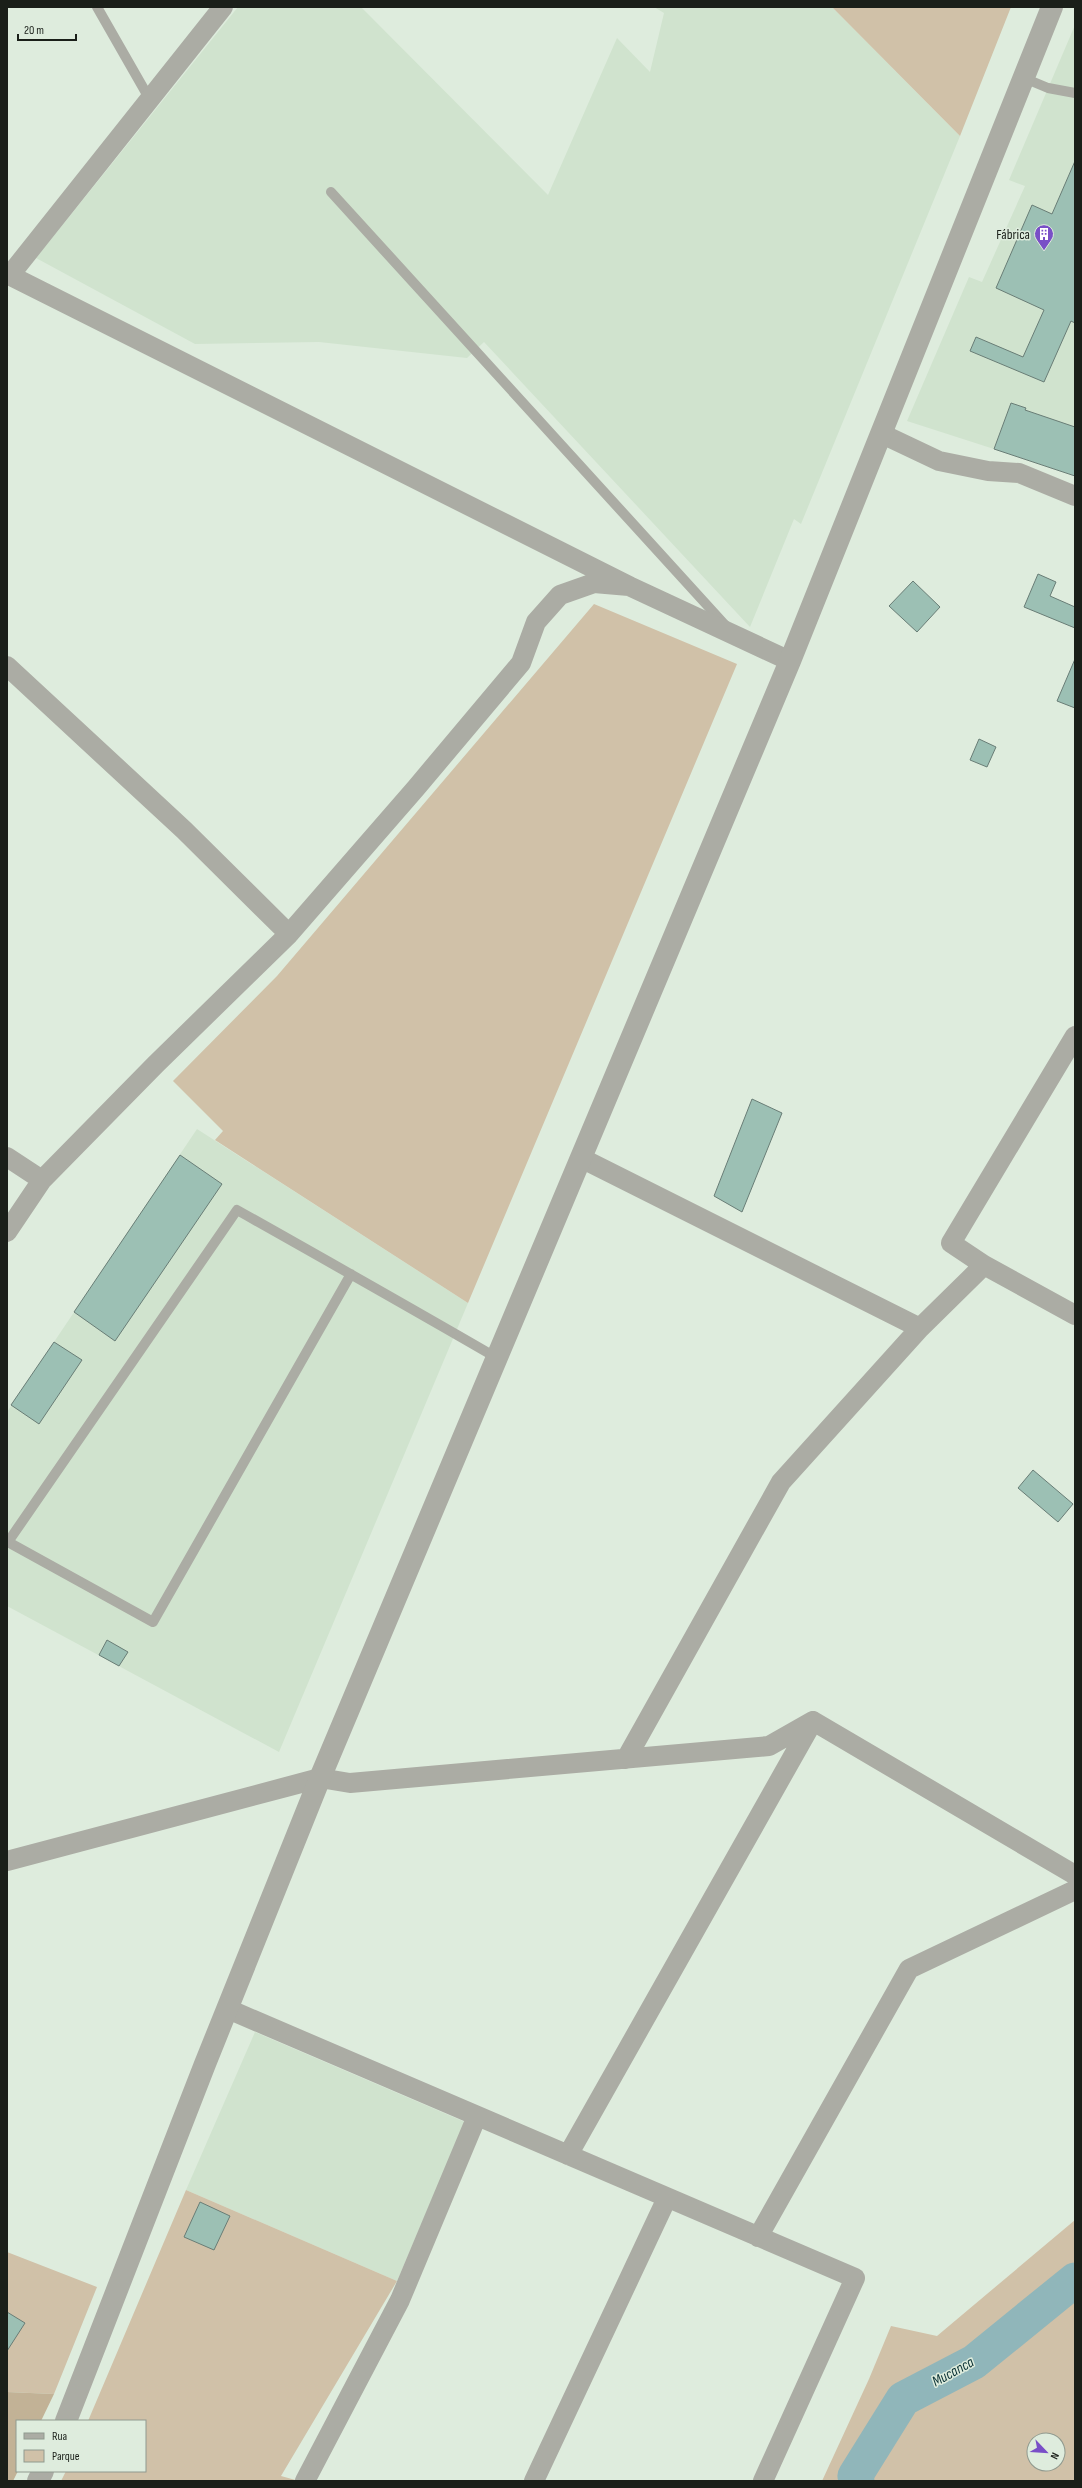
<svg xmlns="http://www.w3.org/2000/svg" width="1082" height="2488" font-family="'Sofia Sans Condensed',sans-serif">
  <rect width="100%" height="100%" fill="#deecdd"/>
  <path fill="#d0e3ce" d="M238,7h123l187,188 69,-157 33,34 14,-59 -10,-6h178l128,129 -159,388 -7,-5 -44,108 -266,-285 -17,16 -148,-16 -124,2 -159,-86z
    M1075,25v450l-168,-54 62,-144 13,5 43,-96 -16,-6z
    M197,1129l271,174 -189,449 -272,-146v-194z
    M255,2032l210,90 -68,159 -211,-91z"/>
  <path fill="#d0c1a8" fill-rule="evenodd" d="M832,7h179l-51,129z
    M594,604l143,60 -269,639 -253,-163 8,-9 -50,-50 104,-105z
    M186,2190l211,91 -116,195 18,5h-238l5,-10h79v-50h-57z
    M1075,2220v261h-253l47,-102 22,-53 46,10zM1034,2440h24v24h-24z
    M7,2252l90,35 -43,107 -47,-2z"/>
  <path fill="#c2b296" d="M7,2392l47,2 -13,27h-24l1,50 -5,10h-6z"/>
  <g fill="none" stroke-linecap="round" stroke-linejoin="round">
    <path stroke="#90b6ba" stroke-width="35" d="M857,2481l-2,-5 48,-77 71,-37 101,-82"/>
  </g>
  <path fill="#9cc0b4" stroke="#697d76" d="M1075,161v162l-4,-2 -27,61 -74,-31 6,-14 47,20 21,-47 -48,-22 36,-83 20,9z
    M1011,403l15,5 -1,2 50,17v49l-81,-27z
    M1038,574l18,8 -6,14 25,11v21l-51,-21z
    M913,581l27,26 -23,25 -28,-26z
    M1075,659v49l-18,-7z
    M979,739l17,8 -9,20 -17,-7z
    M752,1099l30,14 -40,99 -28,-16z
    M180,1155l42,29 -107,157 -41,-29z
    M54,1342l28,18 -43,64 -28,-19z
    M1033,1470l40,34 -15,18 -40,-34z
    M107,1640l21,12 -9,14 -20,-11z
    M200,2202l30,14 -16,34 -30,-13z
    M7,2312l18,11 -18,28z"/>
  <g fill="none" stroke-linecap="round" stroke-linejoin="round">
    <path stroke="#abaca4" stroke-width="10" d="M97,7l52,91
      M1024,78l24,10 27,5
      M331,192l395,434
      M351,1274l-198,348 -145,-80 229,-332c87,49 174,98 260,148"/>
    <path stroke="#abaca4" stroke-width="20" d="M7,274l622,312 161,75
      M10,275l213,-268
      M882,434l57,27 49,10 31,2 56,23
      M7,666l177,164 105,104
      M7,1157l35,23
      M581,1158l339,170
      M7,1232l35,-52 114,-116 133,-130 127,-146 105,-125 15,-41 24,-27 34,-12 35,3
      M984,1265l-33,-22 124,-207
      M626,1759l155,-277 139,-154 64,-63 91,50
      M7,1861l313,-83 30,5 419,-37 44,-25 262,154
      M228,2009l627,269 -92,203
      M568,2155l245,-434
      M758,2237l151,-268 166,-79
      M305,2481l95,-181 77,-184
      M534,2481l133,-283"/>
    <path stroke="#abaca4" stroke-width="22" d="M66,2421l139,-357 115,-286 470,-1117 262,-654
      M38,2481l5,-10"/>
  </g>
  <defs>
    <g id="building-pin" transform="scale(1)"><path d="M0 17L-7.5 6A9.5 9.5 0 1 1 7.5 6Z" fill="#794fc7" stroke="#deecdd"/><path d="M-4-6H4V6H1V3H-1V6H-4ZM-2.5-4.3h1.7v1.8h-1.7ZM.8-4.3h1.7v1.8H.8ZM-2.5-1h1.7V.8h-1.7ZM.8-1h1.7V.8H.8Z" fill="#fff"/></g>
  </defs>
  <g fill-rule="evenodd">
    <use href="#building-pin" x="1044" y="234"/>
  </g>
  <g text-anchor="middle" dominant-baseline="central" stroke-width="3" stroke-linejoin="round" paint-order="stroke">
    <g font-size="14" fill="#1a1f19" stroke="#deecdd" text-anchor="end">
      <text x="1030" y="234">Fábrica</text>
    </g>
    <g font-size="15" font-style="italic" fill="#093134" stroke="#deecdd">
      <text transform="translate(953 2372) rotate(-29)">Mucanca</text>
    </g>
  </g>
  <rect width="1082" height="2488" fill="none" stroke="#1a1f19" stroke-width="16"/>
  <rect x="16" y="2420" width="130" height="52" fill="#deecdd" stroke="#909a8f"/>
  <rect x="24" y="2433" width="20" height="6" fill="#abaca4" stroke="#909a8f"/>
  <text x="52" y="2440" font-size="12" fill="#1a1f19">Rua</text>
  <rect x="24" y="2450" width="20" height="12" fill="#d0c1a8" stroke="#909a8f"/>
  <text x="52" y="2460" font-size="12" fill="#1a1f19">Parque</text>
  <g transform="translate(1046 2452) rotate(115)"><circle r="19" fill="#deecdd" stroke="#909a8f"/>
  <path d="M0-3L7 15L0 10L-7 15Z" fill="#794fc7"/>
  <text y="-6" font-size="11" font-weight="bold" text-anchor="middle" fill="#1a1f19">N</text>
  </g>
  <path d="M18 34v6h58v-6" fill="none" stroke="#1a1f19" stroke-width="2"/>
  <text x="24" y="34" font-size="12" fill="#1a1f19" stroke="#deecdd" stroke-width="3" paint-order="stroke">20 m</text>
</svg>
